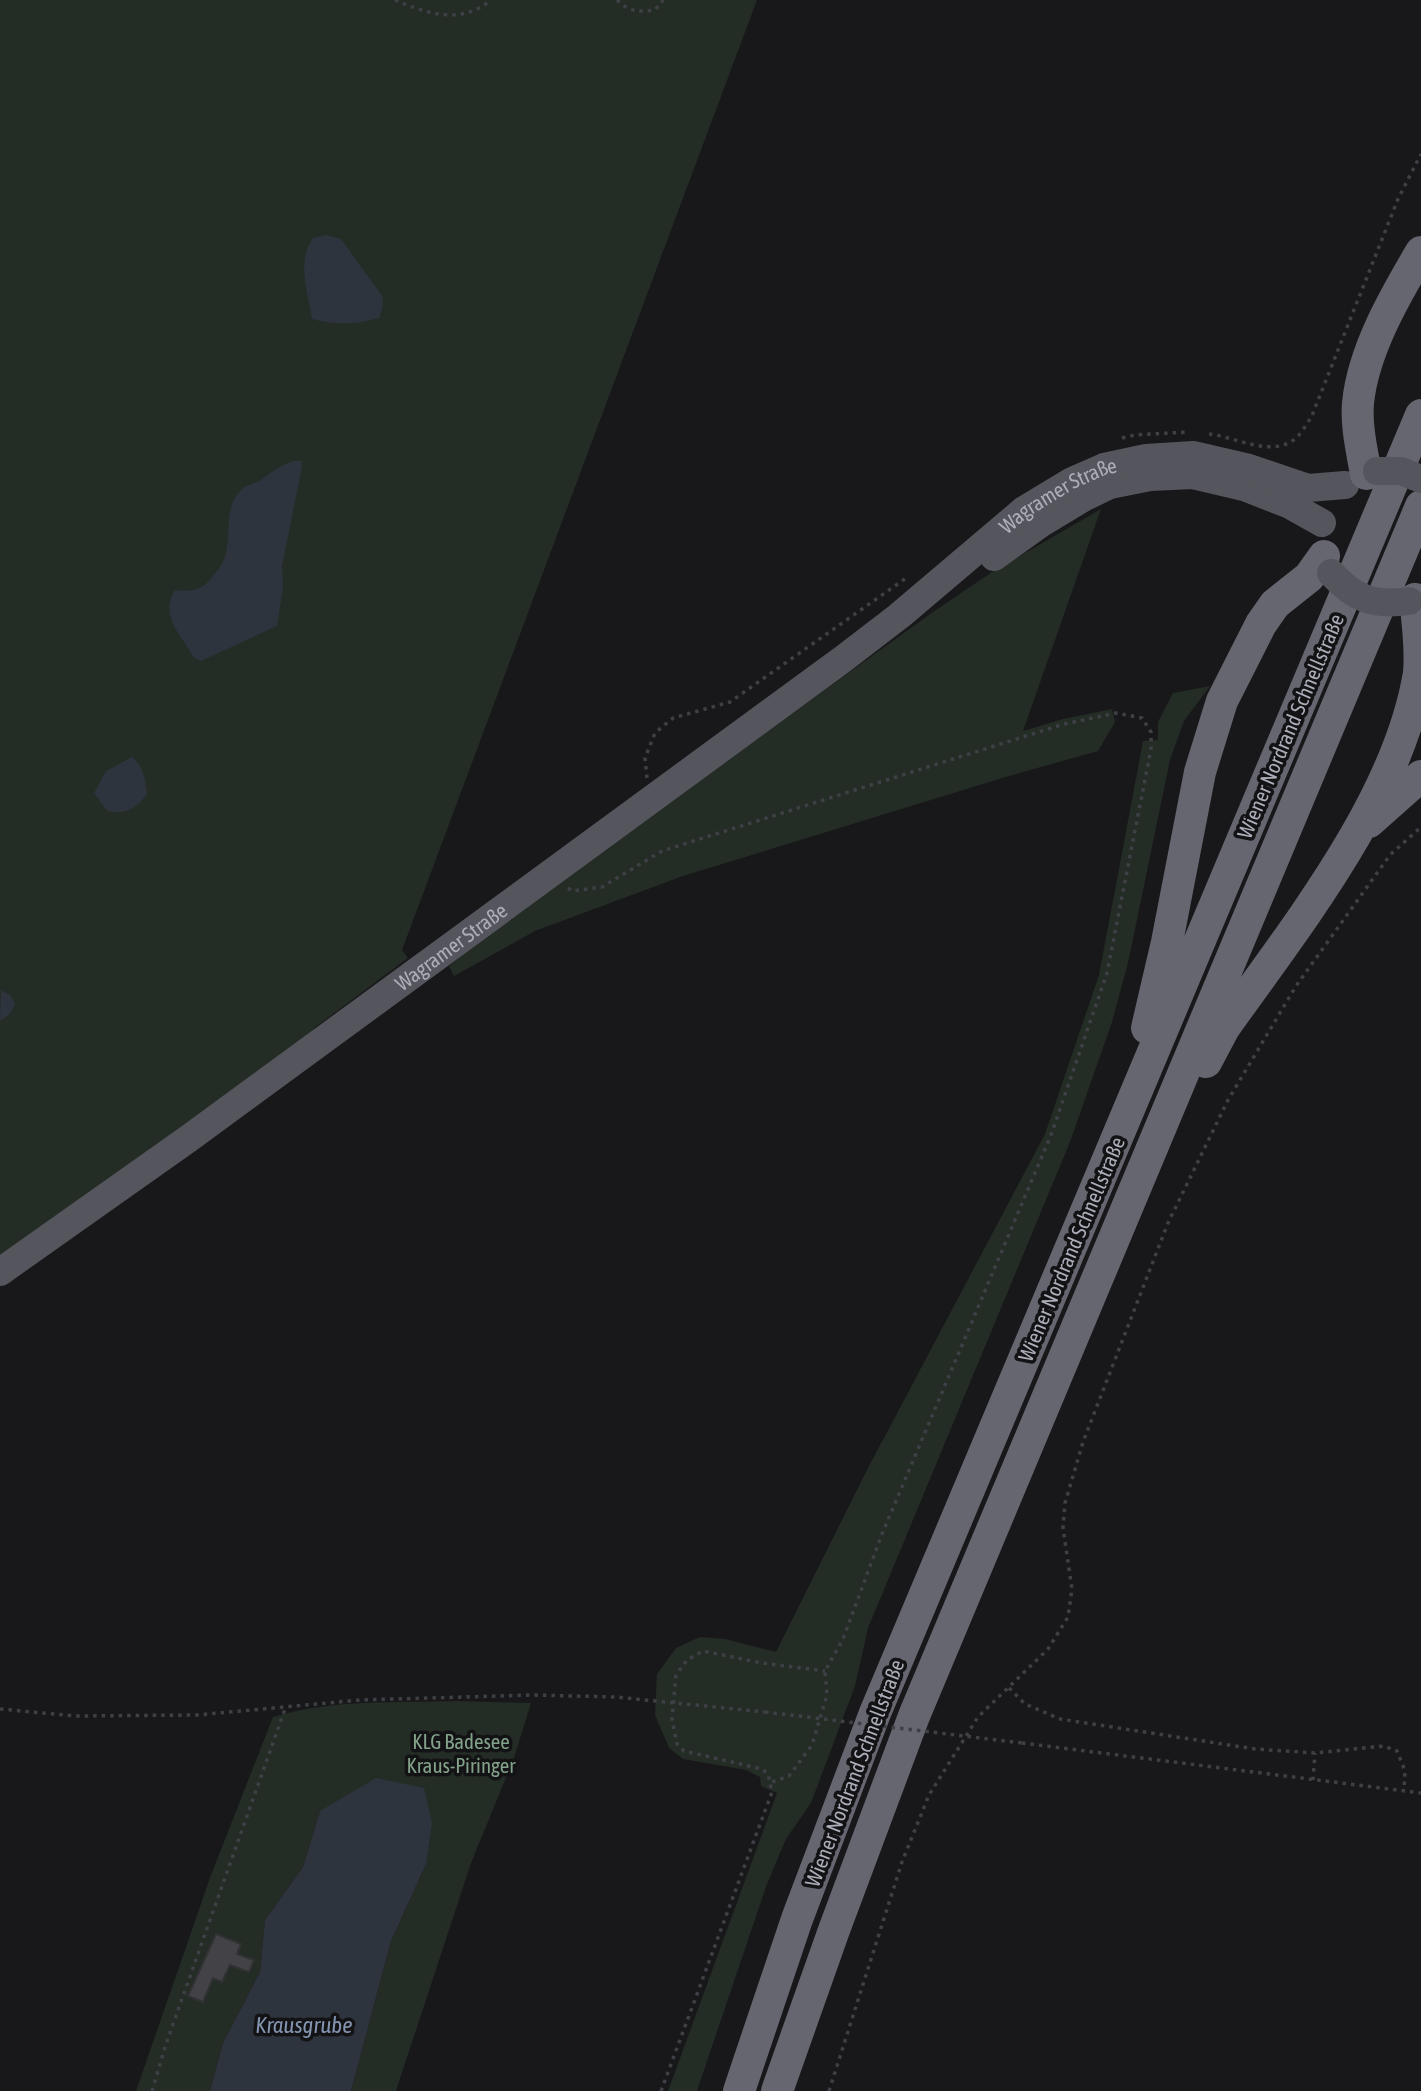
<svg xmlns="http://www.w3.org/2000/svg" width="1421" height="2091" font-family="'Asap Condensed',sans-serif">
  <rect width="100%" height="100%" fill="#18181a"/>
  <path fill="#242c26" d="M0,0h757l-355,950 6,8 -95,71 2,5 -315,227z
    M1101,509l-78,222 40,-12 49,-10 3,13 -17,29 -89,25 -326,100 -148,55 -81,45 -5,-10 51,-42 433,-312 59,-40z
    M1210,686l-26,35 -14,39 -42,203 -16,59 -42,120 -202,486 -13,58 -44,117 -25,36 -19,45 -70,207h-29l109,-298 -16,-7 -1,-9 -14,-7 -63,-11 -14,-11 -14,-33 2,-41 19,-26 24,-11 25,2 51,13 92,-184 177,-334 54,-159 44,-234 15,-1v-18l15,-29z
    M457,1701l74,2 -17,55 -43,105 -75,228h-45l40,-150 35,-77 -106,-53 -17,56 -38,53 -5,52 -37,71 -13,48h-74l75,-216 62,-158c58,-18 123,-14 184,-16z"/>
  <path fill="#2e343d" d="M326,235l15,4 42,58 -1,12 -3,9c-24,7 -43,7 -67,1 -4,-27 -16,-57 1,-81z
    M293,461h9v6l-20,99 1,21 -6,39 -76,35 -7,-3c-13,-24 -35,-41 -19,-68 17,2 28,0 38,-14 6,-7 11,-14 13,-23 5,-20 -2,-47 15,-63 5,-5 14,-6 20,-10 11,-8 18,-14 32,-19z
    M132,757c12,10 13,22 15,37 -12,16 -21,20 -40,17l-13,-18 12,-22z
    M1,990l9,5 5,9 -5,10 -10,7z
    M376,1778l48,10 8,35 -6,41 -35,77 -40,150h-141l13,-48 37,-71 5,-52 38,-53 17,-56z"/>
  <path fill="#424247" stroke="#323235" stroke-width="2" d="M216,1934l25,10 -4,10 17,6 -5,12 -19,-7 -8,17 -9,-4 -10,24 -15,-6z"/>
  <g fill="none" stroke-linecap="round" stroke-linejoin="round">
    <path stroke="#3f4045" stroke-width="3.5" stroke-dasharray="3.5 5" stroke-linecap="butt" d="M395,0c33,14 66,25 96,0
      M617,0c12,12 22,12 38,10l8,-10
      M1209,434c28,3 66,26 89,2 5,-5 9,-13 13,-18l87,-219 23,-45
      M1122,438l13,-3 53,-3
      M647,778l-2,-20 10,-25 18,-15 57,-16 179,-126
      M568,888l4,3 30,-4 60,-36 402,-127 52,-11 26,5 9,14v17l-44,224 -56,162 -169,399 -39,105 -18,32 2,24 -15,50 -23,31 -17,6
      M1009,1688l16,16 35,15 195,30 60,4 69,-7 13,5 8,20 -1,19
      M0,1709l75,7 122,-1 163,-15 171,-5 85,2 149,15
      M1022,1743l399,50
      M1313,1780l2,-27
      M152,2091l14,-47 119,-335
      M661,2091l111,-299 -4,-18 -6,-5 -78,-18 -7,-7 -5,-25 4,-44 11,-15 16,-9 59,12 63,8
      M829,2091l73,-229 27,-67 49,-78 70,-68 20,-32 4,-28 -9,-61 2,-25 18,-61 85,-219 60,-123 68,-114 94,-131 31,-28"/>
    <g stroke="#55565d" stroke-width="28">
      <path d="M994,557l46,-33 43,-26 27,-13 40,-8 43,-2 51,12 46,18 32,18"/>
      <path id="s1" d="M0,1272l188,-133 655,-480 56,-43 125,-106 48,-29 32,-14 42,-9 47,-3 56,13 59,20 37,-3"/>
    </g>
    <path stroke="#65666f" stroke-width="32" d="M1366,474c-4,-23 -10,-48 -8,-71 5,-52 37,-107 63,-151
      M1369,822l52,-46
      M1147,1028l20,-86 33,-170 22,-71 39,-77 14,-20 34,-27 15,-21
      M1206,1062l18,-34c73,-103 174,-228 195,-355 2,-24 -1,-50 -4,-74
      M739,2091l58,-172 78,-206 546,-1298
      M777,2091l57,-161 80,-214 507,-1210"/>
    <path stroke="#3f4045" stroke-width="3.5" stroke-dasharray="3.5 5" stroke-linecap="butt" d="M765,1712l257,31"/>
    <path stroke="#55565d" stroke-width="28" d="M1377,471h24l20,8
      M1331,573c24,26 42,33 78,28"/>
  </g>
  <g text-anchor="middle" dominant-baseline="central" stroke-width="7" stroke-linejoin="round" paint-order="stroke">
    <g font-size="21" fill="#abadb9" stroke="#131315">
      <text stroke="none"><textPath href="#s1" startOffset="1314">Wagramer Straße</textPath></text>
      <text transform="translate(1290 726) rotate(-67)">Wiener Nordrand Schnellstraße</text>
      <text stroke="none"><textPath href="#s1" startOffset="556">Wagramer Straße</textPath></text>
      <text transform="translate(1071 1249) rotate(-67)">Wiener Nordrand Schnellstraße</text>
      <text transform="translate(854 1773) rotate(-69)">Wiener Nordrand Schnellstraße</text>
    </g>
    <g font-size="21" fill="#83a28a" stroke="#131315">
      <text x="461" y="1741">KLG Badesee<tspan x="461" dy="24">Kraus-Piringer</tspan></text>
    </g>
    <g font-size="23" font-style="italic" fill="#8495b1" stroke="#131315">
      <text x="304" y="2025">Krausgrube</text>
    </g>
  </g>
</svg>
